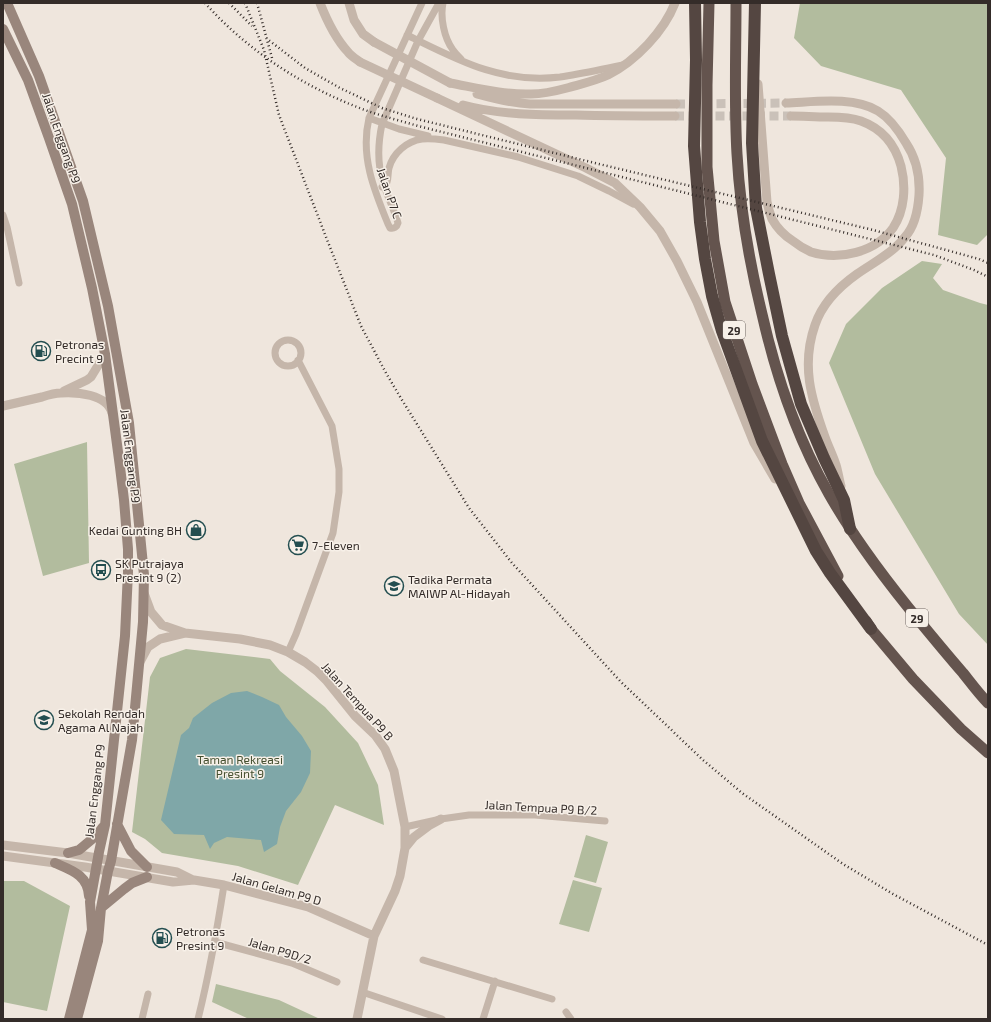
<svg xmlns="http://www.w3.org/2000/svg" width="991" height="1022" font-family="'Exo 2',sans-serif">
  <rect width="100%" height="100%" fill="#efe6dd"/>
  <path fill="#b2bc9e" d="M800,3h188v231l-11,11 -39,-10 8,-77 -45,-68 -80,-24 -27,-28z
    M922,261l20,3 -9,14 10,12 37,13 8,2v340l-29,-31 -84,-140 -46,-111 17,-39 36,-36z
    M87,442l2,121 -46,13 -29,-112z
    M186,649l84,10 10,12 45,36 33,36 20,42 6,40 -49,-20 -37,80 -60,-19 -76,-13 -17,-14 -13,-7 18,-155 10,-19z
    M586,835l22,7 -12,41 -22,-6z
    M573,880l29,8 -13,44 -30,-8z
    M3,881h21l46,25 -23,105 -44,-9z
    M216,984l63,16 41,19h-71l-37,-17z"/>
  <path fill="#7fa7a8" d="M247,691l15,6 17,8 7,12 16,19 9,15 -1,22 -9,19 -15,19 -6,16 -3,17 -13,8 -3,-12 -34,-3 -13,6 -4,6 -6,-14 -30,-1 -13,-14 20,-85 8,-7 4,-10 19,-15 19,-10z"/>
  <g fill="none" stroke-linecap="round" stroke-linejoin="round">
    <path stroke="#cac1b9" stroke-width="9" stroke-dasharray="9 4.5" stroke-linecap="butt" d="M676,104l110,-1
      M675,116h116"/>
    <path stroke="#c5b6aa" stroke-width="7" d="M422,3l-53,115c-9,38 5,72 19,106l2,4c4,1 7,-1 8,-5 -4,-14 -11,-27 -15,-41 -6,-19 -5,-39 -1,-58l36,-83 21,-38
      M443,3c-3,14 1,35 10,47 2,3 5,6 8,9
      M407,35c51,25 94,49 153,42 21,-3 42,-8 63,-12
      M369,118l30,11 29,7
      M382,187c8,-3 5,-12 7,-19 4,-15 18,-27 33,-29 7,-1 15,0 22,1l74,17 60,19 31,15 24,13
      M3,215l4,12 12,56
      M275 353a13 13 0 1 1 26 0a13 13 0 1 1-26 0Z
      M288,652l8,-18 37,-101 6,-41v-23l-7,-43 -34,-66
      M405,827l36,-8 28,-4h66l70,6
      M215,942l77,21 45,19
      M423,960l129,39
      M362,992l80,27
      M566,1012l5,7
      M142,1019l6,-25
      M198,1019c11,-44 19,-89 26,-134
      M483,1019l12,-38"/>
    <path stroke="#c5b6aa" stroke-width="9" d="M320,3c7,18 15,35 28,49 3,4 8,7 12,10
      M349,3l5,17 9,14 11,8
      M450,83c27,5 54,12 81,11 12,0 25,-3 36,-6 14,-4 28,-7 41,-13 28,-14 56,-44 67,-72
      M758,84l9,118c1,5 3,12 5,17 5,9 13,17 21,22 5,4 11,8 18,11 28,9 65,0 82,-24 12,-18 13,-42 8,-62 -6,-22 -18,-37 -40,-45 -11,-4 -22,-4 -33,-4 -13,0 -25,-1 -37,-1
      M477,94c18,5 35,9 53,10h146
      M437,98l149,70 29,15 25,24 20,24 17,30 20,41 57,141 21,36
      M786,103c28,-1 67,-7 92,8 13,8 21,20 28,32 10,15 14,34 13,52 -1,15 -4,31 -14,42 -12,16 -31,25 -48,37 -17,12 -35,30 -42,51 -14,40 -4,73 10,112 3,9 8,18 11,28 2,6 3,14 5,21
      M463,105c37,10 75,10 113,10 33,1 66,1 99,1
      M64,391l23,-11 4,-3 14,-23
      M3,406c13,-3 26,-6 39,-9 6,-2 13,-4 19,-4 16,-1 46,1 51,20
      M144,593l7,19 11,13 23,8 55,6 30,6 18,7 17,10 13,10 8,8 29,36 20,19 10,14 9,22 11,56v21l-5,28 -5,15 -21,45 -17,83
      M140,662l8,-15 12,-8 25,-6
      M3,845l65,8 109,19 16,8
      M405,848l9,-11 16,-12 11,-6
      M3,856l82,11 88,15 21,-2 30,5 84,22 66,29"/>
    <path stroke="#99867c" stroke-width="10" d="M7,3l32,73 44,125 25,105 21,117 15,152 -1,47 -11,118 -21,121 -3,10 -7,37 -3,33 -21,78
      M3,29l25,51 21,58 23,66 20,84 13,66 15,113 4,33 4,49v23l-3,64 -20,189 -6,27 -9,50 2,28 -23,89
      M117,824l14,27 16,16
      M68,853l11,-3 18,-15 6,-8
      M55,863c16,7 33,12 34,33
      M101,908l23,-19 8,-6 15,-6"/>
    <path stroke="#64544e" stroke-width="11" d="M709,3l-2,82v82l7,74 11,61 27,82 30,80 17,39 39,73
      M736,3c0,50 -2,101 1,151 3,54 12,107 25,160 14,62 35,124 67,180 26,46 58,88 92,129 14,17 28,34 42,50 8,10 16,21 25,30
      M866,621l5,8 42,50 48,50 27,24"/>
    <path stroke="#544641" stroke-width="12" d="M695,3l1,57 -2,86 6,76 5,37 7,37 10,35 40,110 54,110 14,22 41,56
      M755,3l-3,140 4,65 13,66 13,62 19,68 23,54 20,42 6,29"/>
    <path stroke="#342c29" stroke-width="2.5" stroke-dasharray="1 3" stroke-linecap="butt" d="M205,3c41,46 94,81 152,104 20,8 41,13 61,19l516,129 40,15 14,7
      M229,3l23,23
      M245,3l19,47 15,65 47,122 35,89 25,47 16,27 67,108 43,55 109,119 82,78 39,33 101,71 50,30 95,51
      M257,3l15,55
      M266,38l39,30 35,20 42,20 35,11 182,45 274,66 106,29 9,4"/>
    <path stroke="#c5b6aa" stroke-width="9" d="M374,42l76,41
      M360,62l77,36"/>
  </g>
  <defs>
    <g id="fuel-ring" transform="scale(1)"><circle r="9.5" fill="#f7f0e8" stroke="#234e50" stroke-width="1.5"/><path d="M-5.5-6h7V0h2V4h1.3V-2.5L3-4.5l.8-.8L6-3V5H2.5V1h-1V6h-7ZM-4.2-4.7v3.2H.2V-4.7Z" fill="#234e50"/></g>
    <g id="shop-ring" transform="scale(1)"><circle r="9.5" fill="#f7f0e8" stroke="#234e50" stroke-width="1.5"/><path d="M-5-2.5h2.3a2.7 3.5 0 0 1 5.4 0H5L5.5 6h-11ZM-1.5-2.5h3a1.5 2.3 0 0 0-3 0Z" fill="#234e50"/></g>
    <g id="supermarket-ring" transform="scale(1)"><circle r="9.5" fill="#f7f0e8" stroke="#234e50" stroke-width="1.5"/><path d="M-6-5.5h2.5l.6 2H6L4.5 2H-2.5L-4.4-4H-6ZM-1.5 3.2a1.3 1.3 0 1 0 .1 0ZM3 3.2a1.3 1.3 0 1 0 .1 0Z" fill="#234e50"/></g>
    <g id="bus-ring" transform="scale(1)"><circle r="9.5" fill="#f7f0e8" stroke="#234e50" stroke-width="1.5"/><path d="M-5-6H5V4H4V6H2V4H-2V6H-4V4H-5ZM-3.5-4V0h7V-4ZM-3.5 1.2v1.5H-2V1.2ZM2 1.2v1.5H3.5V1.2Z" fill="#234e50"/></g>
    <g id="school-ring" transform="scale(1)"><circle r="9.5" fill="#f7f0e8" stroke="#234e50" stroke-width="1.5"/><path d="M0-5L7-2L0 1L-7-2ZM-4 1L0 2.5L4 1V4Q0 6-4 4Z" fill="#234e50"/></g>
  </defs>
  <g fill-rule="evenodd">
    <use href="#fuel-ring" x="41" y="351"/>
    <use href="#shop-ring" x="196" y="530"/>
    <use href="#supermarket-ring" x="298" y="545"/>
    <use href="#bus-ring" x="101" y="570"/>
    <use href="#school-ring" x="394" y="586"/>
    <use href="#school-ring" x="44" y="720"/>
    <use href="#fuel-ring" x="162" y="938"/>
  </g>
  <g text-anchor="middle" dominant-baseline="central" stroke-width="3" stroke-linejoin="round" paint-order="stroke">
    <g fill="#f7f0e8" stroke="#6e6762" stroke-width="1">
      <rect x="723" y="321" width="22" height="18" rx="3"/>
      <rect x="906" y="609" width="22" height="18" rx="3"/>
    </g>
    <g font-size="11" font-weight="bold" fill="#342c29">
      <text x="734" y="330">29</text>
      <text x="917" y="618">29</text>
    </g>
    <g font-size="12" fill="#342c29" stroke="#f7f0e8">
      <text transform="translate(62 138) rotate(71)">Jalan Enggang P9</text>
      <text transform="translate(390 193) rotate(71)">Jalan P7 C</text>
      <text transform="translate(131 456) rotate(83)">Jalan Enggang P9</text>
      <text transform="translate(358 701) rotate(48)">Jalan Tempua P9 B</text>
      <text transform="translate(94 791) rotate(-83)">Jalan Enggang P9</text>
      <text transform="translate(541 807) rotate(3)">Jalan Tempua P9 B/2</text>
      <text transform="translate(277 888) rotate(16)">Jalan Gelam P9 D</text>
      <text transform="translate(280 950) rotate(17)">Jalan P9D/2</text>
    </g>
    <g font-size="12" fill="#342c29" stroke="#f7f0e8" text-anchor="start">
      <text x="55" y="344">Petronas<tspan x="55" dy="14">Precint 9</tspan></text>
      <text x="182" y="530" text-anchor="end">Kedai Gunting BH</text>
      <text x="312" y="545">7-Eleven</text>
      <text x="115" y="563">SK Putrajaya<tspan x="115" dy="14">Presint 9 (2)</tspan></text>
      <text x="408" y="579">Tadika Permata<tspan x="408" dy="14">MAIWP Al-Hidayah</tspan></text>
      <text x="58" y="713">Sekolah Rendah<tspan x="58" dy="14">Agama Al Najah</tspan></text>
      <text x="176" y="931">Petronas<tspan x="176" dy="14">Presint 9</tspan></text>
    </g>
    <g font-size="12" fill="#444f2f" stroke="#f7f0e8">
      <text x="240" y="759">Taman Rekreasi<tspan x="240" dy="14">Presint 9</tspan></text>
    </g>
  </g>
  <rect width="991" height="1022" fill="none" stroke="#342c29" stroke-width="8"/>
</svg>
